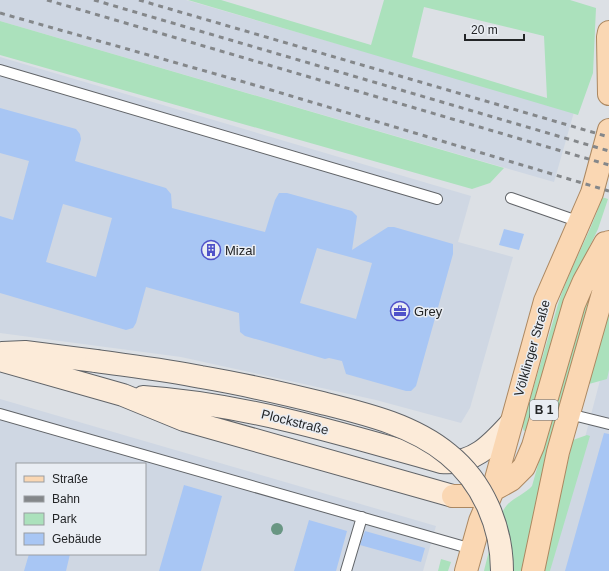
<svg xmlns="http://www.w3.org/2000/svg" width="609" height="571" font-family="Arial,sans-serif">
  <rect width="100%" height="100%" fill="#dce0e5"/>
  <path fill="#cfd7e3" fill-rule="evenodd" d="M0,0h186l388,112 -20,70 -554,-161z
    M0,57l471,139 -13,46 55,15 -43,151 -9,15 -85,-23 -195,-43 -181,-24z
    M609,346v225h-59z
    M0,399l436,127 -13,45h-423zM17,464h128v90h-128z"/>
  <path fill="#abe1bc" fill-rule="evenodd" d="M188,0h33l150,45 13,-45h186l26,8 -3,65 -15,42zM424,7l120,29 3,62 -135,-41z
    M0,21l504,147 -14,15 -18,6 -472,-134z
    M602,197l6,2 -10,30 -23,48 -47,153 -4,1 -1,-2v-6l36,-122c12,-36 32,-68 43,-104z
    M590,290l4,1 -68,280h-42c4,-15 13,-55 23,-66 6,-7 18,-11 25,-19l53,-186z
    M609,310v60l-2,9 -18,5z
    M587,435l3,1 -40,135h-8l31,-131z
    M441,559l10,3 -3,9h-10z"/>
  <path fill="#a8c6f4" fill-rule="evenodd" d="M0,108l76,21 4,5 1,5 -6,22 91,27 5,6 1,14 93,24 10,-32 4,-7h8l65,18 5,5 -5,34 36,-23h6l59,17v10l-37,132 -5,5h-5l-60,-17 -4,-13 -13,-3 -4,1 -80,-23 -5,-4 -1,-19 -93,-26 -10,36 -3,5 -7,2 -126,-37v-77l13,4 16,-59 -29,-8zM63,204l49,14 -16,59 -50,-15zM317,248l55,15 -16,56 -56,-16z
    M504,229l20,5 -5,16 -20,-5z
    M604,433l5,1v137h-44z
    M184,485l38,11 -21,75h-42z
    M309,520l38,11 -11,40h-42z
    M365,531l60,17 -4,14 -61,-17z
    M29,554h41l-4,17h-42z"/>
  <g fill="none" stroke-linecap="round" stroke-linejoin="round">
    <g stroke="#616468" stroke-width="12">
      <path id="service" d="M0,70l437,129
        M511,198l69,24
        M0,414l472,135
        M569,414l40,10
        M346,571l16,-54"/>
    </g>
    <g stroke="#616468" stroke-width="24">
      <path id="secondary" d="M2,353l23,-1 71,9
        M0,360l123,35 61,25 269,76
        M143,397c102,7 200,37 298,65 32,3 50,-17 70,-39"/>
    </g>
    <g stroke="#ac8861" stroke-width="24">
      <path id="primary" d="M609,32l-1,5 1,57
        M453,496h21l19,-6 18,-10 13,-13 9,-21 41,-142 10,-23 21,-38
        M466,571l14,-50 13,-31 52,-189 47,-108 17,-63
        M533,571l25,-119 45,-159 6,-51"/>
    </g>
    <use href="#service" stroke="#fff" stroke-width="10"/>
    <use href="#secondary" stroke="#fcebd9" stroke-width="22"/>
    <use href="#primary" stroke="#fad7b3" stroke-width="22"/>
    <path stroke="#84878a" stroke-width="3" stroke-dasharray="5 5" stroke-linecap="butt" d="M47,0l562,165
      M94,0l515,151
      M139,0l470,137
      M0,13l251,71 358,107"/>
    <g stroke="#616468" stroke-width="24" stroke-linecap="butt">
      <path id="secondary-bridge" d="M96,361c35,5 70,9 105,16 41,7 81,16 121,26 44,11 91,22 126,51 35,28 54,73 54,117"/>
    </g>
    <use href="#secondary-bridge" stroke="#fcebd9" stroke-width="22"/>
  </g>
  <circle fill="#699683" cx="277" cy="529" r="6"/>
  <defs>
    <g id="building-ring" transform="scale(1)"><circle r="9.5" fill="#e9edf3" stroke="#5052c9" stroke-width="1.5"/><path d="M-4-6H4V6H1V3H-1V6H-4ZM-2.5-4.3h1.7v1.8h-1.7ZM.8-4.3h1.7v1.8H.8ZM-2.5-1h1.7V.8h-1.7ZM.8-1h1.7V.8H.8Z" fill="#5052c9"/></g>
    <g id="office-ring" transform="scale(1)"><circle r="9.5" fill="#e9edf3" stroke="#5052c9" stroke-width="1.5"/><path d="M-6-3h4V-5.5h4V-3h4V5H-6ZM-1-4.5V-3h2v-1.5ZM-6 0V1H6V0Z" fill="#5052c9"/></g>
  </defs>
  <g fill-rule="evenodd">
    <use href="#building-ring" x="211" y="250"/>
    <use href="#office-ring" x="400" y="311"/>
  </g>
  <g text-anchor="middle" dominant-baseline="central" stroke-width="3" stroke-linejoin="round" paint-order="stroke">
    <rect fill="#e9edf3" stroke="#5e6164" stroke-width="1" x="530" y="400" width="28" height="20" rx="3"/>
    <g font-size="12" font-weight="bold" fill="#232527">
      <text x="544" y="410">B 1</text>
    </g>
    <g font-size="13" fill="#232527" stroke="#e9edf3" text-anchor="start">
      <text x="225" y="250">Mizal</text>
      <text x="414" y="311">Grey</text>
    </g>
    <g font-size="13" fill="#232527" stroke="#e9edf3">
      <text transform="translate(532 348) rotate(-74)">Völklinger Straße</text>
      <text transform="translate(295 422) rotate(14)">Plockstraße</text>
    </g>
  </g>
  <rect x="16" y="463" width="130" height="92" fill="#e9edf3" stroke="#9a9da1"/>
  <rect x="24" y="476" width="20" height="6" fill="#fad7b3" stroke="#9a9da1"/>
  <text x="52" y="483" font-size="12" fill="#232527">Straße</text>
  <rect x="24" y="496" width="20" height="6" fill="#84878a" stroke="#9a9da1"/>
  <text x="52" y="503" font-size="12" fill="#232527">Bahn</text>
  <rect x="24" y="513" width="20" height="12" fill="#abe1bc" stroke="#9a9da1"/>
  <text x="52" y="523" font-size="12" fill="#232527">Park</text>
  <rect x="24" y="533" width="20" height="12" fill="#a8c6f4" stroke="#9a9da1"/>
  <text x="52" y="543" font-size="12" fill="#232527">Gebäude</text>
  <path d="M465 34v6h59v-6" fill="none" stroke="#232527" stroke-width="2"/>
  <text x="471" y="34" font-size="12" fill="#232527" stroke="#e9edf3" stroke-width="3" paint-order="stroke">20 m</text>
</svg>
